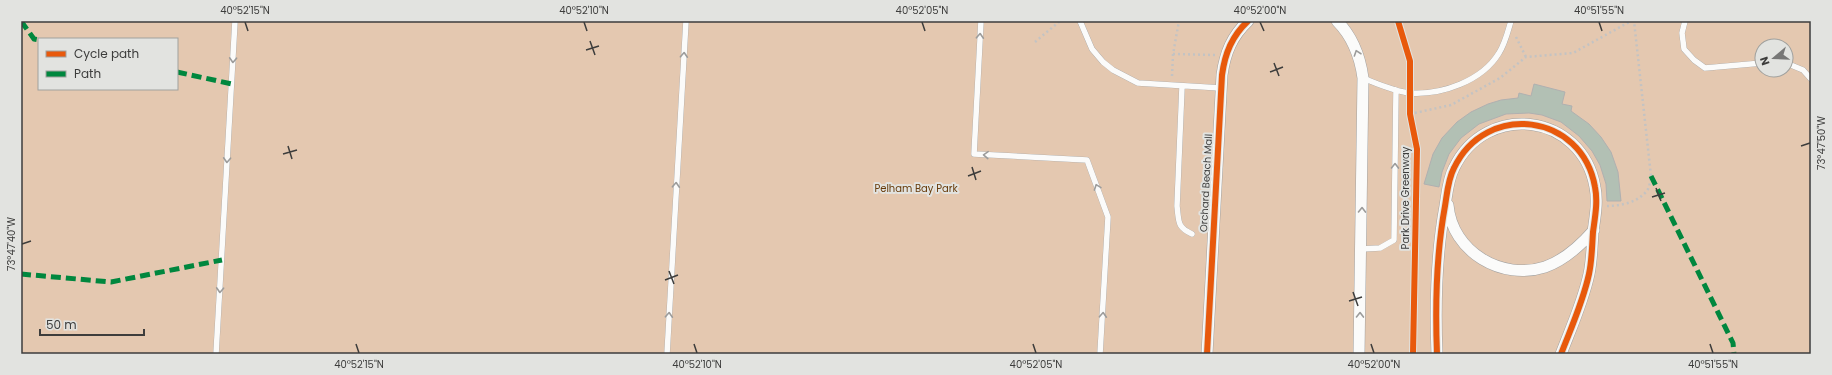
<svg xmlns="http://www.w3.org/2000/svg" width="1832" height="375" font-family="Poppins,sans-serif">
  <rect width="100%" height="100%" fill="#e2e2e1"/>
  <path fill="#e4c8b0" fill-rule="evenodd" d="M21,21h1790v333h-1790zM39,39h138v50h-138zM1762,46h24v24h-24z"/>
  <path fill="#b2c0b4" stroke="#b0b0b0" d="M1534,84l31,8 -3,12 10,2 -1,5 18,13 12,13 10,15 7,20 3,29h-14l-1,-17 -6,-19 -8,-14 -13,-15 -18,-14 -19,-7 -13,-2 -23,1 -27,10 -18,14 -12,16 -7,18 -3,15 -15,-3 9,-30 9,-16 15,-16 14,-10 17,-8 13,-4 17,-2 1,-5 12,3z"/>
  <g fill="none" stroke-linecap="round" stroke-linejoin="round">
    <g stroke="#a1a1a0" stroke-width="6">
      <path id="service" d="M981,21l-7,133 113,6 21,57 -8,137
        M1080,21l12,28 11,13 10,8 25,13 83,5
        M1685,21l-3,12 2,16 10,11 11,8 57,-5
        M1786,63l17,7 8,9
        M1363,78c15,6 30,13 47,15 32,2 72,-12 89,-40 6,-9 9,-22 12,-32
        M1182,87l-5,119c2,16 0,21 15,28
        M1361,249l19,-1 14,-8 2,-150
        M216,354l19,-333
        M667,354l19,-333"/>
    </g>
    <g stroke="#a1a1a0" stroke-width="12">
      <path id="minor" d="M1337,21c16,16 23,35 26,57l-4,276
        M1448,205c4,47 54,76 97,62 20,-7 35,-21 49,-37
        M1207,354l15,-279c3,-22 10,-39 26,-54
        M1437,354c-2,-50 -1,-99 8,-148 2,-12 3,-27 9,-38 32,-67 128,-55 141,19 3,15 0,30 -2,45 -1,14 -1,28 -4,42 -6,28 -18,54 -28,80"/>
    </g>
    <path stroke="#c3c3c3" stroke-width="2.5" stroke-dasharray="2 3" stroke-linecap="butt" d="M1516,37l10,20
      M1035,42l25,-21
      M1173,54l42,1
      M1172,76l1,-22 6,-33
      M1410,114l41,-9 49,-27 26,-21 47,-4 58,-32
      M1607,206c14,0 33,-4 41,-17 2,-3 2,-9 3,-13l-17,-155"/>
    <use href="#service" stroke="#fbfbfa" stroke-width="5.5"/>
    <use href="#minor" stroke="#fbfbfa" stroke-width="11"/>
    <path stroke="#00873e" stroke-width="5" stroke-dasharray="10 5" stroke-linecap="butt" d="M21,21l13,18 5,1
      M177,72l55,12
      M1651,176l82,167 1,11
      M21,274l90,8 111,-22"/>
    <g stroke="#e2e3e0" stroke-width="8">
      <path id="cycleway" d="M1398,21l12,40v53l7,35 -4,205
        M1207,354l15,-279c3,-22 10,-39 26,-54
        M1437,354c-2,-50 -1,-99 8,-148 2,-12 3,-27 9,-38 32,-67 128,-55 141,19 3,15 0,30 -2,45 -1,14 -1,28 -4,42 -6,28 -18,54 -28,80"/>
    </g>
    <use href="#cycleway" stroke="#e8590c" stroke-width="6"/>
  </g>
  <defs><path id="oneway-chevron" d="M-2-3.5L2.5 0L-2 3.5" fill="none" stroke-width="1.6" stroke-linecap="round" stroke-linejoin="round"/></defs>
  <g stroke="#9c9c9b">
    <use href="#oneway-chevron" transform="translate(980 36) rotate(-87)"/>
    <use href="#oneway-chevron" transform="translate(1357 53) rotate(-109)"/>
    <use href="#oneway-chevron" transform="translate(684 55) rotate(-87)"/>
    <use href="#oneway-chevron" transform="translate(233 60) rotate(93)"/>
    <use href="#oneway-chevron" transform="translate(986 155) rotate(-177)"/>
    <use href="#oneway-chevron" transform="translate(227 160) rotate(93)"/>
    <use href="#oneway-chevron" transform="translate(1395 166) rotate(-89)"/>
    <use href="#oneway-chevron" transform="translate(676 185) rotate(-87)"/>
    <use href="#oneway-chevron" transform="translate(1097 187) rotate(-110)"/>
    <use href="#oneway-chevron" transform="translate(1362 210) rotate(-89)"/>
    <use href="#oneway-chevron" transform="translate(220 290) rotate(93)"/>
    <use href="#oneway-chevron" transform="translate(669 315) rotate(-87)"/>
    <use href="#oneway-chevron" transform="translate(1103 315) rotate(-87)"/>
    <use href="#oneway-chevron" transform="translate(1360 315) rotate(-89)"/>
  </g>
  <path fill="none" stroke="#3d3d3c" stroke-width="1.5" d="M245,22l3,9M584,22l3,9M922,22l3,9M1260,22l4,9M1599,22l3,9M590,41l5,14M586,50l13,-4M1274,63l5,13M1270,72l13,-5M288,146l4,13M1801,146l9,-3M283,154l14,-4M972,167l4,13M968,176l13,-5M1656,188l5,13M1652,197l13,-4M22,244l9,-3M669,271l5,13M665,280l13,-5M1353,292l5,14M1349,301l13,-4M356,344l3,9M694,344l3,9M1033,344l3,9M1371,344l3,9M1710,344l3,9"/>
  <g text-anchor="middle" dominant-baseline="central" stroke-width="4" stroke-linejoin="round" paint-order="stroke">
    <g font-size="10" fill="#3d3d3c" stroke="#e2e3e0">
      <text transform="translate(1206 183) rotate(-87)">Orchard Beach Mall</text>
      <text transform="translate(1405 198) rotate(-90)">Park Drive Greenway</text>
    </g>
    <g font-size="10" fill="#673b0a" stroke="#e2e3e0">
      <text x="916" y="188">Pelham Bay Park</text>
    </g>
  </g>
  <rect width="1832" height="375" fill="none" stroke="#e2e3e0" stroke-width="44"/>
  <rect x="38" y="38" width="140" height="52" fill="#e2e3e0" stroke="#a0a19e"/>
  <rect x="46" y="51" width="20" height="6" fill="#e8590c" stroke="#a0a19e"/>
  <text x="74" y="58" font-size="12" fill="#3d3d3c">Cycle path</text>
  <rect x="46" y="71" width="20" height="6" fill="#00873e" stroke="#a0a19e"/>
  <text x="74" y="78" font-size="12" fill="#3d3d3c">Path</text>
  <g transform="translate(1774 58) rotate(251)"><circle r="19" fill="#e2e3e0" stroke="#a0a19e"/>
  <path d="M0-3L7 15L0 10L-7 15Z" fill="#777776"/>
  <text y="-6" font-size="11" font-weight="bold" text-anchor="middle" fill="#3d3d3c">N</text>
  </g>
  <path d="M40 329v6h104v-6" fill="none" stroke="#3d3d3c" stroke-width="2"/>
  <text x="46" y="329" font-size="12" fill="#3d3d3c" stroke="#e2e3e0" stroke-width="3" paint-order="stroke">50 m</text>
  <rect x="22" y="22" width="1788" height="331" fill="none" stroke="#3d3d3c" stroke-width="1.5"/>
  <g font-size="10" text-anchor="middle" fill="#3d3d3c">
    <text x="245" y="14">40°52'15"N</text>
    <text x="584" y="14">40°52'10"N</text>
    <text x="922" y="14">40°52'05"N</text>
    <text x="1260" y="14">40°52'00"N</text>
    <text x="1599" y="14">40°51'55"N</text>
    <text transform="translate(1821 143) rotate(-90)" y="4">73°47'50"W</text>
    <text transform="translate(11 244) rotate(-90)" y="4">73°47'40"W</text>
    <text x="359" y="368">40°52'15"N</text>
    <text x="697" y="368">40°52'10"N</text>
    <text x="1036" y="368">40°52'05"N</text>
    <text x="1374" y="368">40°52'00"N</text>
    <text x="1713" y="368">40°51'55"N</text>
  </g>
</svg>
